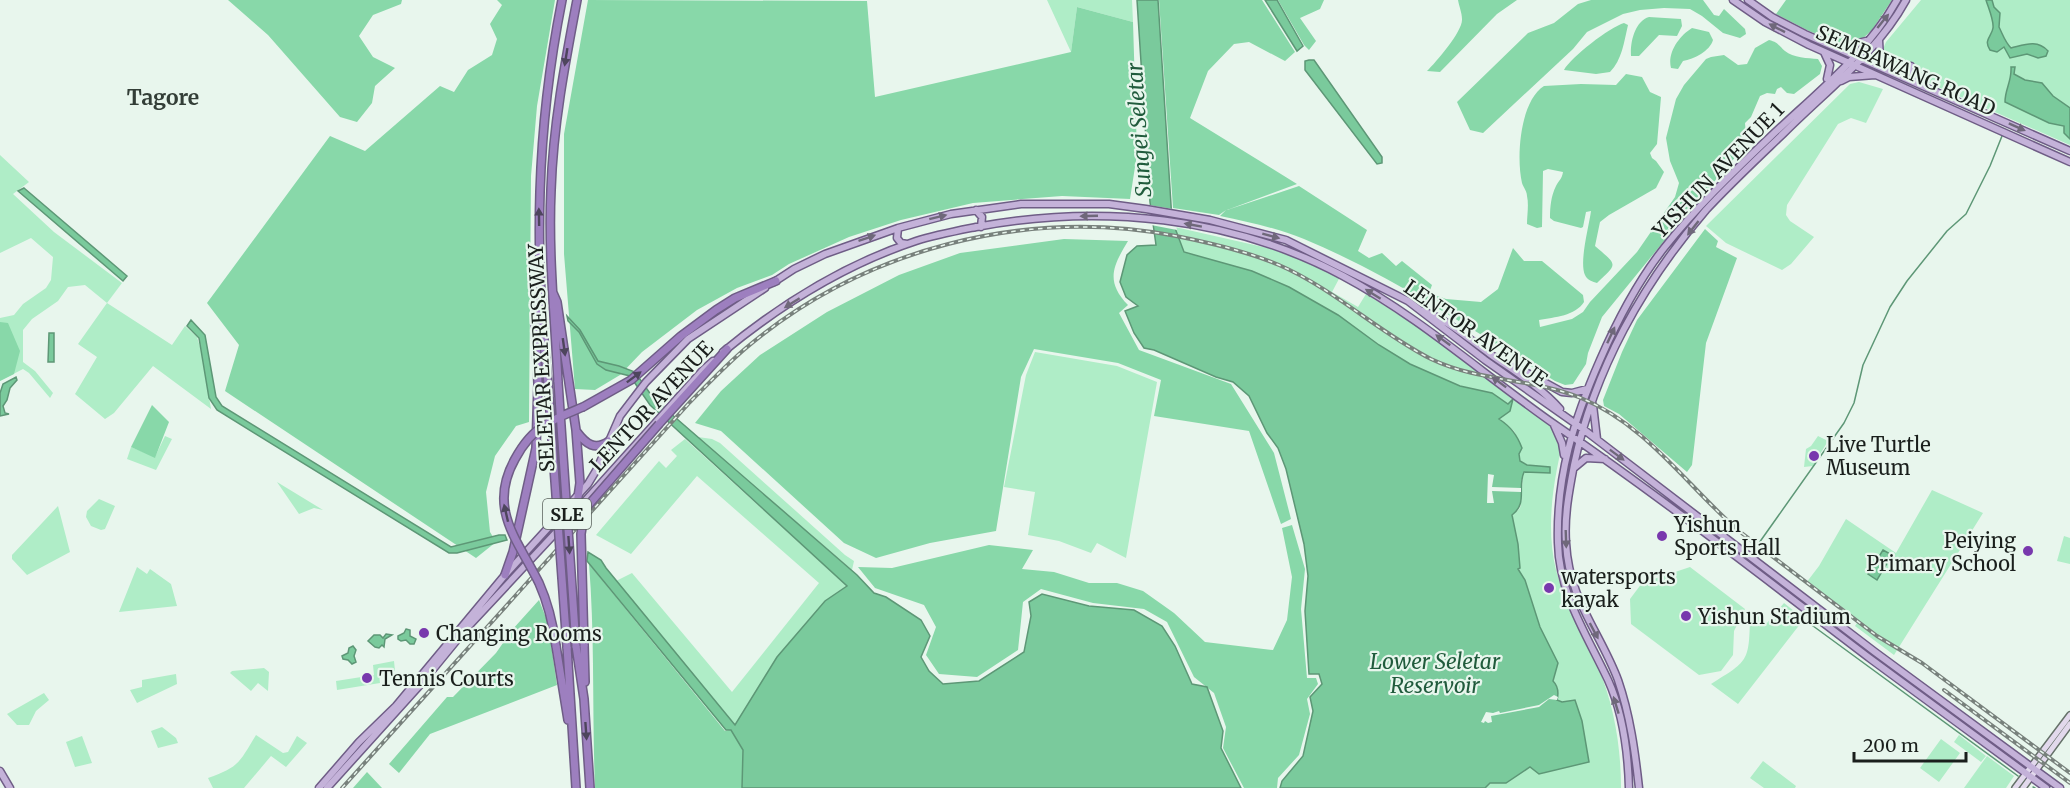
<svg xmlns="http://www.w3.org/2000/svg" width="2070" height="788" font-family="Merriweather,serif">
  <rect width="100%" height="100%" fill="#e8f6ed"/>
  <path fill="#afedc7" d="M1047,0h85l1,22 -56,-15 -6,45z
    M1921,0h149v145l-184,-81c-5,-8 -4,-13 0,-22z
    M1859,82l24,7 -17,34 -15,-5 -13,6 -51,81 -1,10 4,6 24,16 -23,27 -9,6 -56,-27 -20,-17 144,-142z
    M0,155l29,27 -16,12 41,38 68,51 -15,20 65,42 13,-19 12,11 4,13 10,59 -58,-43 -39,47 -9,6 -30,-25 22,-37 -19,-13 29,-41 -22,-18 -17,2 -10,14 -26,18 -9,11v32l12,9 18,22 -3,5 -21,-25 -6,-4 -23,12v-63l14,-3 9,-11 23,-16 5,-8 2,-23 -22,-19 -31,15z
    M1175,227l106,24 59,26 -8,15 26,15 8,-13 46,29 153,110c-11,44 -20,92 -9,137 9,34 28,65 42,97 16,38 23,79 23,121h-136l5,-5h16l24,-16 43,-67 -6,3 -10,-3v-14l-4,-5 5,-18 -18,-36 -15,-47 -8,-11 1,-25 -6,-29c2,-2 6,-5 8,-7 2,-3 3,-40 3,-45l-3,-2 -1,-7 3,-6 -8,-17 -15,-12 10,-11 5,-8 -6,5 -16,-12 -32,-7 -50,-22 -31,-19 -41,-30 -49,-28 -37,-16 -68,-19z
    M1035,352l82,14 40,16 -31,176 -29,-15 -6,10 -32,-12 -31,-6 7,-43 -31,-5 22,-112z
    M165,436l7,3 -16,31 -29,-11 4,-12 24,10z
    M1818,436l10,5 -15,25 -9,1 2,-18 5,-3z
    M698,437l14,2 8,4 125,112 9,6 -2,9z
    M685,439l162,147 -22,15 -48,56 -42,68 -119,-144 16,-8 100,119 87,-109 -122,-107 -66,78 -35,-19 63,-74 7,7 11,-12 -6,-6z
    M277,482l46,28 -9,-2 -15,6z
    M1932,490l51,23 -89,142 -39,-29 2,-3 -51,-40 13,-17 27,-47 50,34z
    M99,499l16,7 -10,23 -4,1 -10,-4 -5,-9 1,-6z
    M58,506l12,46 -43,23 -15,-16v-4z
    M2064,536l6,2v26l-13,-3z
    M137,567l10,7 3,-5 21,15 6,22 -58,6z
    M1690,567l55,42 -11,22 -1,24 -12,16 -22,4 -68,-51 -1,-25 12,-16z
    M1784,603l20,16 -66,85 -27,-20c37,-23 38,-22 39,-66l4,-5 13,10z
    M394,661l1,10 -16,3 1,9 -43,7 -1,-9 38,-6 -1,-10z
    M264,668l5,4 -1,19 -10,-8 -7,8 -21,-18 2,-2z
    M176,674l1,10 -40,19 -7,-13 12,-3v-7z
    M44,693l5,7 -13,11 -7,14h-12l-10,-11z
    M162,727l14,11 2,5 -20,5 -7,-17z
    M256,735l27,18 5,-1 9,-16 10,7 -21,24 -15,-11 -27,32h-31l-5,-10c31,-11 31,-15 48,-43z
    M1959,735l27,21 -5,6 -27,-20z
    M82,736l10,27 -17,4 -9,-25z
    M1941,739l19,14 -21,29 -19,-14z
    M1987,756l27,20 -8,12h-42z
    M1763,761l33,25 -1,2h-31l-14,-10z"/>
  <path fill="#88d8a9" d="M228,0h174l-1,4 -28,11 -14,21 14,21 22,11 -20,18 -3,17 -15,19 -17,-5 -72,-82z
    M497,0h58l-18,106 -6,70 -2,246 -13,4 -21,30 -9,36 4,40 6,10 -20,16 -251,-167 14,-46 -32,-42 123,-167 35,15 75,-65 14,6 14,-22 24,-15 5,-16 -7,-15 12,-19z
    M588,0l279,1 8,96 196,-45 6,-45 56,15 4,132 -7,45 -68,-3 -89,7 -72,17 -52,17 -60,27 -17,11 -35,13 -40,22 -55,42 -22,23 -25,15 -20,-1 -11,-135v-120z
    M1159,0h103l33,52 -10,9 -36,-19 -15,2 -26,27 -18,47 107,66 -70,26 72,-24 68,44 -9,21 11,7 13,-5 14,13 6,-5 30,24 -3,8 17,6 35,3 17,-13 15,-41 11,13h18l41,34 1,7c-9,14 -29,15 -45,18l1,7 32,-8 11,-7 7,-10 47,-50 38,-55 4,-14 -9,-22 -4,-23 10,-39 8,-14 22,-26 5,-2 13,-2 14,10 9,-1 8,-16 14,-8c9,2 10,6 16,11 8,7 23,7 33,8l4,7 -2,8 -26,20 -7,-1 -6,-6 -4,2 -2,5 -8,-1 -7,3 -9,21 -6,6 1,12 -7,6 -1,13 -56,65 -80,98 -14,36 -2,11 -13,20 -8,1 -10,-4c-81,-50 -162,-105 -251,-142 -27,-11 -55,-17 -84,-23l6,-6 -7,5 -46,-7z
    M1278,0h46l-4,9 -20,9 16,23 -7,9 -5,-5z
    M1458,0h59l-20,14 -57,58 -13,-1c9,-9 36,-40 35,-52 0,-6 -3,-13 -4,-19z
    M1591,0h112l11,15 5,1 5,-7 21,20 1,5 -6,4 -17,-5 -21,-17 -12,-7 -26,-1 -24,2 -17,4 -36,18 -14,17 -90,84 -13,-3 -13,-28 71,-69 26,-10 24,-19z
    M1786,0h106l-20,30 -11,10 -20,4 -32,-13 -33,-17z
    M1649,17l32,2 1,7 -5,10 -18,-1 -20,21h-8c-1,-14 4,-35 18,-39z
    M1624,23l4,2c-4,17 -6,35 -18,47l-14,2 -32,-4c7,-13 46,-43 60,-47z
    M1692,28l17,4 4,8c-3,11 -19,19 -30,21l-5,8 -7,-1c-4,-15 8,-32 21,-40z
    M1626,74l16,3 8,15 11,5 -4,47 -7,9 2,5 4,3 8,11 -8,16 -47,27 -9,7 -5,24c23,20 23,17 2,37 -4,-1 -10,-3 -12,-8 -6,-13 4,-49 6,-64l-5,1 -3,15 -2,1 -27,-7 -4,-3c0,-11 1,-22 6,-32 3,-6 6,-7 7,-14l-15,-3 -5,2 -1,56 -5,1 -10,-4c0,-9 2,-19 0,-28 0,-5 -4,-9 -5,-13 -6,-26 -2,-82 22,-97l37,-2 35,1z
    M1705,229l13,12 -2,6 21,11 -31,85 -14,122 -5,7 -68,-58 -15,-8 -1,-6 19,-48 15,-32z
    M1064,239l64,2c-15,25 -23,40 0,64l-9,8 20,37 92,34 43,69 17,66 -10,5 -32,-93 -95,-15 7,-36 -43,-17 -84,-14 -13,28 -25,154 -66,12 -54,15 -32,-15 -123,-112 -26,-8 26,-32 39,-36 67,-43 72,-37 61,-22z
    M0,322l8,1 12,28 -6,23 -14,7z
    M152,405l17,17 -14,36 -24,-11z
    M1292,525l13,44 -4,40 6,69h9l2,6 -11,15 3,15 -11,41 -21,23 -1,10h-33l-21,-40 3,-21 -12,-34 -20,-16 -27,-55 -23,-13 -51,-6 -52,-14 -18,13 -5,48 -41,27 -38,-3 -13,-19 10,-28 -12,-22 -49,-17 -17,-21 34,1 97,-23 44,5 -11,19 32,3 35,11h28l26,8 31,22 31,29 68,8 14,-30 5,-43 -10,-49z
    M589,564l136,167 6,-1 12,19 -1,39h-147c-3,-75 0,-150 -6,-224z
    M539,600l9,23 9,62 -127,49 -31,39 -10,-9 58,-67h6l43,-44 16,-23z
    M367,772l15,16h-29z"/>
  <path fill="#7aca9c" stroke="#5d9776" stroke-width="1.5" d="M1137,0h21l14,220 12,32 68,19 37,16 49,28 41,30 31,19 50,22 32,7 16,11 5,-5 -3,12 -11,8c12,8 18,16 23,29l-3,6 1,7 7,4 23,2v6l-26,-1c-7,16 4,31 -12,43l6,29 2,24 -2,1 7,11 15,47 18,36 -5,18c5,5 6,11 4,19l5,2 13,-2 7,21 7,41 -50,12 -9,-7 -24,16h-16l-5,5h-205l2,-7 21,-25 10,-45 -3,-14 12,-13 -3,-10h-10l-4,-63 3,-35 -4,-32 -18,-75 -8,-21 -11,-15 -18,-37 -16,-14 -17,-5 -62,-27 -10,-2 -10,-15 -9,-22 13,-5 -12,-9 -6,-15 7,-27 10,-9 19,-1 -6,-43z
    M1265,0h12l26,46 -6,5z
    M1986,0h6l2,7 6,6 -1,14c4,8 6,15 12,21 13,-3 26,-9 37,3l-2,5 -8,2 -11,-4 -17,4 -6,-11 -7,5 -7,-2c-7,-10 2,-14 3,-22 1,-8 -5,-21 -7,-28z
    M1309,60h5l68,97v6l-5,1 -72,-94v-9z
    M2011,67h4l-1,7 11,6 17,3 11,13 17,12v31l-6,-6v-7l-15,-3 -44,-21c0,-13 7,-21 6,-35z
    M24,188l103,88 -4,5 -105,-90z
    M567,316l13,14 18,31 21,5 16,6 19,27 203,176 17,18 12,4 35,23 9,16 -9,21 8,14 14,13 36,-3 45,-29 7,-36 -2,-14 13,-8 47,12 45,4 28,16 13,20 17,38 15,3 16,44 -2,17 20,40h-499l1,-38 -12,-20h-5l-139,-169 1,-9 13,8 5,8 129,157 42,-68 48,-56 22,-15 -197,-181 -20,-29 -24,-6 -9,-6 -18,-32 -11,-11z
    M191,320l14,15 11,62 6,9 229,141 48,-12h6l2,5 -50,13h-8l-232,-143 -8,-12 -10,-60 -12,-12z
    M49,333h5v29h-6z
    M16,377l1,3 -7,8 -3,12 -4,6 2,7 4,1 -9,2v-23l3,-9z
    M1883,550l9,5 -15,25 -9,-6z
    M406,629l4,1v6l6,3 -2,5h-4l-4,-4 -5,1 -3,-2v-3l6,-3z
    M386,634l6,1 -7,4 -1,8 -2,-2 -3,3 -4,-1 -7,-6 6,-6h6l3,3z
    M353,646l3,4 -2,6 2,6 -4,2 -4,-4 -5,-1 -1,-3 6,-3 1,-5z"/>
  <path fill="#e8f6ed" d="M1149,205l24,4 4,21 -26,-5z
    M1488,474l6,1 -2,12 29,1v4l-29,-1 2,12h-7z
    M1554,695l4,2 -1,3 -8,-1 -10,8 -48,9 1,6 -4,1 -3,-2 -1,2 -3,-1 5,-10 7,1 6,-2 1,2 39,-8z"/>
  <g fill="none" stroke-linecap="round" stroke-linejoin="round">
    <path stroke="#5d9776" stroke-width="1.5" d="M1759,543l85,-120 10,-20 9,-38 27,-58 17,-26 40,-50 19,-17 24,-48 12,-30
      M1809,623l209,153
      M2033,787l2,1"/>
    <g stroke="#657169" stroke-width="8">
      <path id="secondary" d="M2015,788l55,-73
        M2023,788l47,-64"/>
    </g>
    <g stroke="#6f5d86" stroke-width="9">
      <path id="primary" d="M1733,0l32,22 44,23 261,117
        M1748,0l24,17 33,17 265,117
        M1879,40l1,19 6,10
        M1838,48l28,-7
        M1824,52l6,13 -3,14
        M1911,66l2,9 5,7
        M1841,81l8,-4 26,-2
        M976,210l6,7 -1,10
        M898,228l-1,10 4,5 6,1
        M774,282l20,-13 31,-15 73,-26 53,-14 70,-10h88l37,5 64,11 76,20 122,61 77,59 98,69 292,223 185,136
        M1423,311c25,9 46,28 67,43 24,17 51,33 70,55
        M723,352c57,-47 123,-88 193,-111 19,-6 40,-10 60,-14 123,-23 255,-11 367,49 77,41 142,100 214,150 108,74 211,155 315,234 58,43 116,85 174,128
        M1509,363l53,29 10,1 15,-4
        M1593,405l4,34
        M1554,425l8,18 2,12
        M1574,468l12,-10 19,1
        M0,771l10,17
        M319,788l40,-46 37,-36 109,-131 83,-91 9,-15 23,-53 26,-34 42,-43 77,-51
        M327,788l94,-104 45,-55 110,-118 127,-141 10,-9
        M1629,788c-1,-35 -6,-75 -21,-108 -21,-45 -49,-86 -50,-137 -2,-66 16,-124 42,-183 17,-39 37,-78 64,-112 31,-39 68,-75 105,-110 44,-42 98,-84 128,-138
        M1639,788c-4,-37 -9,-73 -21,-108 -19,-50 -49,-80 -52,-137 -2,-26 3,-52 8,-78 20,-95 69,-182 132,-255 25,-27 53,-53 79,-78 42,-42 92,-79 121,-132"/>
    </g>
    <g stroke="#6f5d86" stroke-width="10">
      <path id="motorway" d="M553,293l4,9 19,128 4,53 -4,28
        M558,382c-3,-64 -10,-128 -7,-192 2,-64 14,-127 26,-190
        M548,384c-14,-132 -12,-253 14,-384
        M583,407l48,-27 50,-44 35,-26 19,-12 41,-17
        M659,424l68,-75
        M577,432c9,12 18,19 32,9
        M505,575l8,-23 23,-104 2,-64 -3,-66 3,-18
        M584,645l1,37
        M556,646l12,74
        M576,646l8,53 6,89
        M567,647l9,141"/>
    </g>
    <use href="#secondary" stroke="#e2d9ec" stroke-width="5"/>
    <use href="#primary" stroke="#c4b2d9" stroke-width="6"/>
    <use href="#motorway" stroke="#9d7fbf" stroke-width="7"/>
    <g stroke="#78817c" stroke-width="4">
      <path id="rail" d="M1944,690l126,93
        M342,788l348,-386c18,-18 36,-37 56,-54 117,-99 279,-141 430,-112 35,7 70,15 103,29 55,24 99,67 152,94 48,23 101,19 150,39 67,28 105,87 158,133l138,105 45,27 148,110"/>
    </g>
    <use href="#rail" stroke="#e8f6ed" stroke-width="1.5" stroke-dasharray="4.5" stroke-linecap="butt"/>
    <g stroke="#6f5d86" stroke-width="10" stroke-linecap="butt">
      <path id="motorway-bridge" d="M558,382l18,264
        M548,384l19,263
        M584,645l-3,-111 4,-25 74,-85
        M556,646c-3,-22 -8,-43 -17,-63 -21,-43 -52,-74 -24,-124 7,-13 18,-27 30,-34 12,-8 26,-13 38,-18"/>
    </g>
    <use href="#motorway-bridge" stroke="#9d7fbf" stroke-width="7"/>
  </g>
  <defs><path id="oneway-solid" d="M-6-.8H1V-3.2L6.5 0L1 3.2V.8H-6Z" transform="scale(1.5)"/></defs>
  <g fill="#6f687a">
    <use href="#oneway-solid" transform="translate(1883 21) rotate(-51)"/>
    <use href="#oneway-solid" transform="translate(1777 28) rotate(-153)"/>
    <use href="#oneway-solid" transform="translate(2017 127) rotate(24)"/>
    <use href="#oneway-solid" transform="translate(1089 216) rotate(178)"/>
    <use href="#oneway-solid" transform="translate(938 217) rotate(-14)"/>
    <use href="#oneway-solid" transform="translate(1193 225) rotate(-170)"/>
    <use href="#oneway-solid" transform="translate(1693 228) rotate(128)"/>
    <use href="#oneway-solid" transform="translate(1271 236) rotate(15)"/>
    <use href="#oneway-solid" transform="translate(867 238) rotate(-19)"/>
    <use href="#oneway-solid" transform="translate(1373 294) rotate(-148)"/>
    <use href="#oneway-solid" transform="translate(792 303) rotate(148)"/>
    <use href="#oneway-solid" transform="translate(1611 335) rotate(-65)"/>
    <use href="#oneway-solid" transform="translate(1443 340) rotate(-144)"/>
    <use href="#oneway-solid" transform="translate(1499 382) rotate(-143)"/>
    <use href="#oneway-solid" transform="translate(1617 455) rotate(37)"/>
    <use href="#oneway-solid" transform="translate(1566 539) rotate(88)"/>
    <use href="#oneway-solid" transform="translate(1594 631) rotate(62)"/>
    <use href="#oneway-solid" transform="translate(1616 705) rotate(-107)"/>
  </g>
  <g fill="#4e455d">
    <use href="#oneway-solid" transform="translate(566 57) rotate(99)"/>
    <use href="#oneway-solid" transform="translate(539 217) rotate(-91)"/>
    <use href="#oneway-solid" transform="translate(564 347) rotate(82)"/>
    <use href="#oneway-solid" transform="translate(634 377) rotate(-37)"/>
    <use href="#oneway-solid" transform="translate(506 513) rotate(-103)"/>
    <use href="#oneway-solid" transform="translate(569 545) rotate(86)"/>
    <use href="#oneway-solid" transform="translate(586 731) rotate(86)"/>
  </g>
  <g fill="#7838ad" stroke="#e8f6ed" stroke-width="2">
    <circle cx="1814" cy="456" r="6"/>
    <circle cx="1662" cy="536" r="6"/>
    <circle cx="2028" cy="551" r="6"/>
    <circle cx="1549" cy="588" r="6"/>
    <circle cx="1686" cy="616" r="6"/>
    <circle cx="424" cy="633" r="6"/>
    <circle cx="367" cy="678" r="6"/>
  </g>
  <g text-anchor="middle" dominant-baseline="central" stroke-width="4.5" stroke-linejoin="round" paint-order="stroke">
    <rect fill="#e8f6ed" stroke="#58605b" stroke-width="1.5" x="543" y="499" width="48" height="30" rx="4.5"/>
    <g font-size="18" font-weight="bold" fill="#1a1f1c">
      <text x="567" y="514">SLE</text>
    </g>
    <g font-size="20" fill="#1a1f1c" stroke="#e8f6ed">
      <text transform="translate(1906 70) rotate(24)">SEMBAWANG ROAD</text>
      <text transform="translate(1718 170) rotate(-46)">YISHUN AVENUE 1</text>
      <text transform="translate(1476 333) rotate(35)">LENTOR AVENUE</text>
      <text transform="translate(541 358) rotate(-93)">SELETAR EXPRESSWAY</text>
      <text transform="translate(651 406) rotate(-47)">LENTOR AVENUE</text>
    </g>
    <g font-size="20" fill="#1a1f1c" stroke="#e8f6ed" text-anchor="start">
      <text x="1826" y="444">Live Turtle<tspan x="1826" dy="23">Museum</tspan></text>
      <text x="1674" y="524">Yishun<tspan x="1674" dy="23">Sports Hall</tspan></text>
      <text x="2016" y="540" text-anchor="end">Peiying<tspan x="2016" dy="23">Primary School</tspan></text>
      <text x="1561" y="576">watersports<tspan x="1561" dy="23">kayak</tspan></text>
      <text x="1698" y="616">Yishun Stadium</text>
      <text x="436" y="633">Changing Rooms</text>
      <text x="379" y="678">Tennis Courts</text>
    </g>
    <g font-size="21" font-weight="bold" fill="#333e37" stroke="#e8f6ed">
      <text x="163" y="97">Tagore</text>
    </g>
    <g font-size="21" font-style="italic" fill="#205b3c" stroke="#e8f6ed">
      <text transform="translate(1139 130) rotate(-94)">Sungei Seletar</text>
      <text x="1435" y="661">Lower Seletar<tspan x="1435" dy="24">Reservoir</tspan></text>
    </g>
  </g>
  <path d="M1854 752v9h112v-9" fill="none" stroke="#1a1f1c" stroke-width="3"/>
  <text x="1863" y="752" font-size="18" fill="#1a1f1c" stroke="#e8f6ed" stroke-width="4.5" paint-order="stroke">200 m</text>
</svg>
